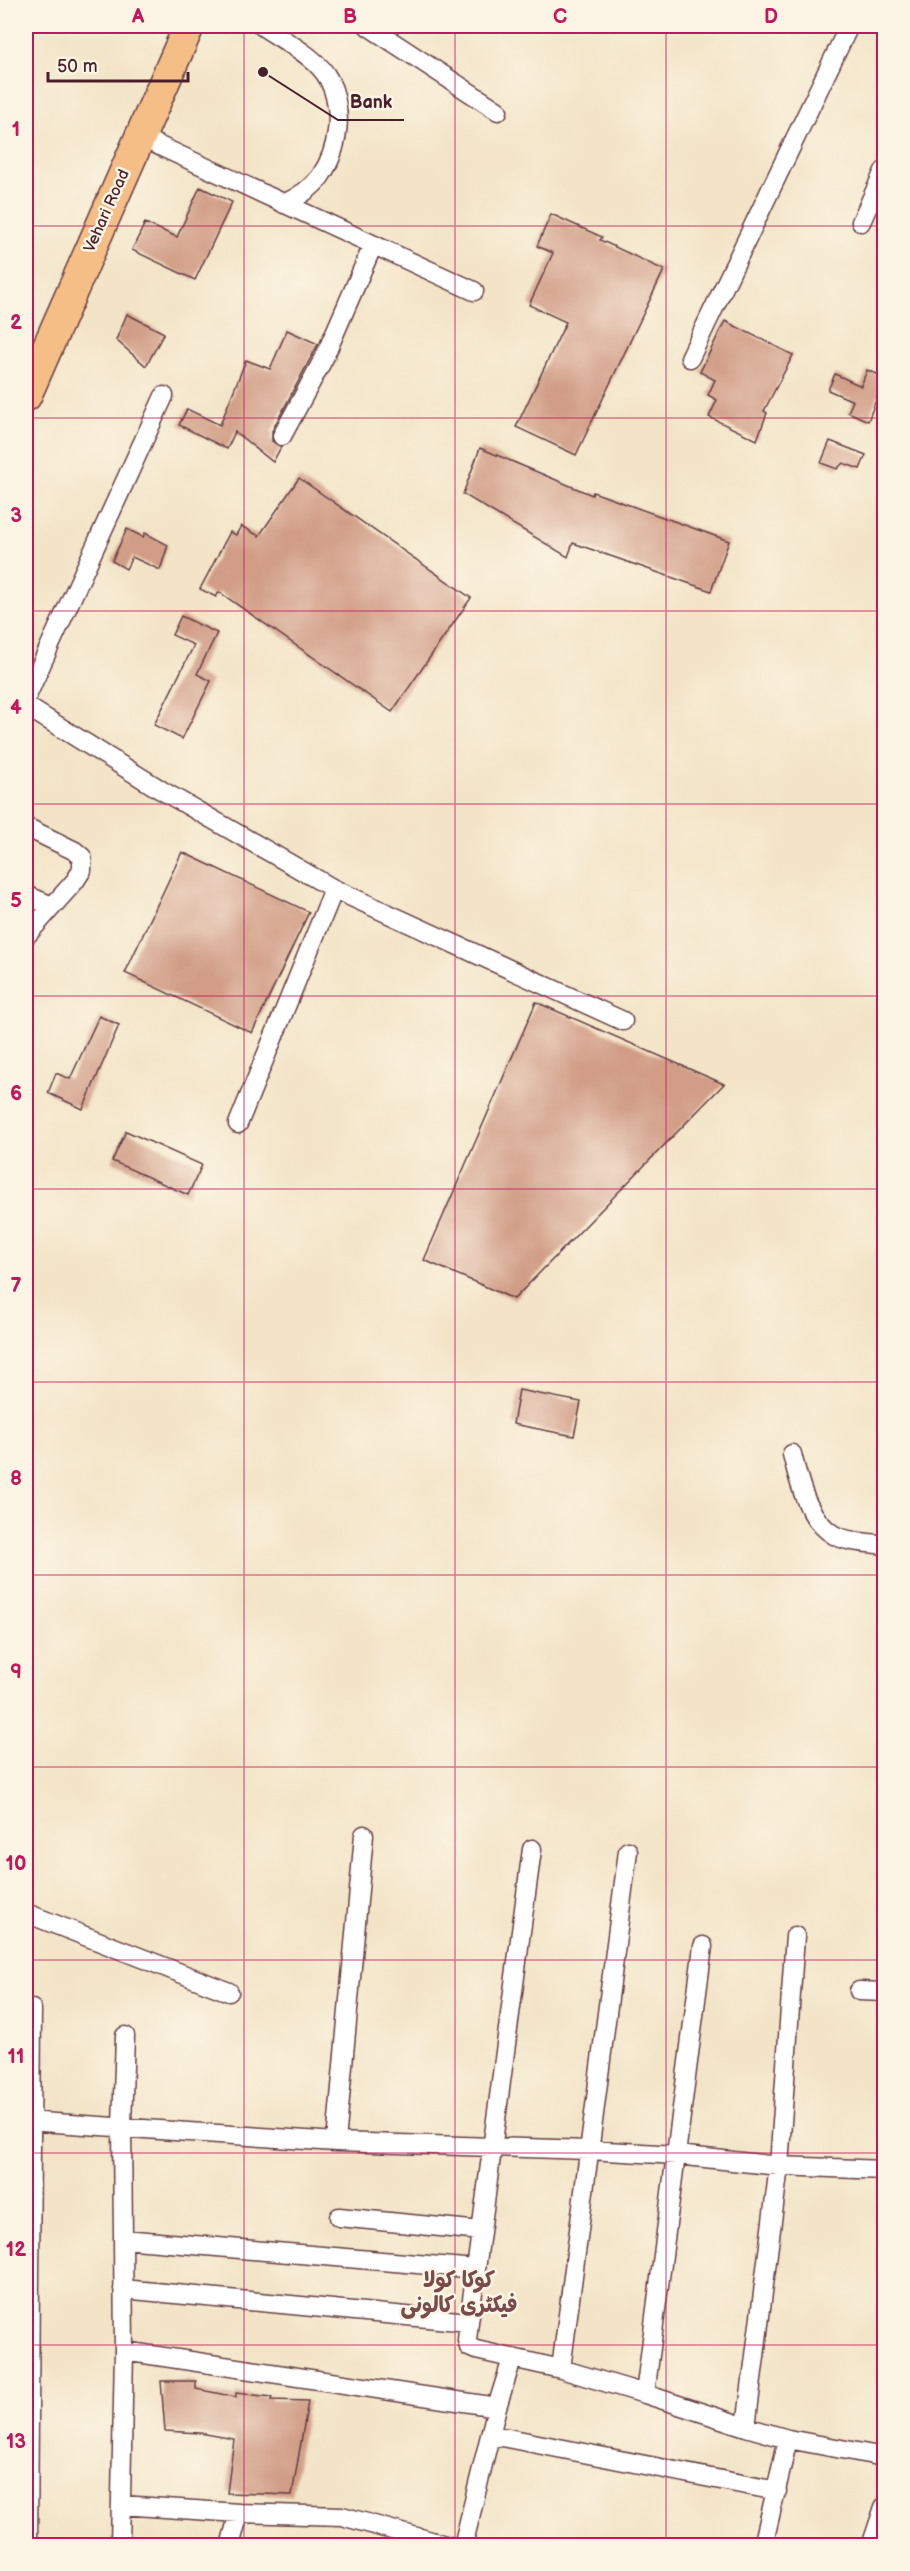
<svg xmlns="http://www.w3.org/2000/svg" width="910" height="2571" font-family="'Balsamiq Sans','Playpen Sans Arabic',sans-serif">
  <rect width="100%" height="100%" fill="#fcf5e5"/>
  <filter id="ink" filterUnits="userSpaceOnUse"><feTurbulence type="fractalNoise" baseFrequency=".0167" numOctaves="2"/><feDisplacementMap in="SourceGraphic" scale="12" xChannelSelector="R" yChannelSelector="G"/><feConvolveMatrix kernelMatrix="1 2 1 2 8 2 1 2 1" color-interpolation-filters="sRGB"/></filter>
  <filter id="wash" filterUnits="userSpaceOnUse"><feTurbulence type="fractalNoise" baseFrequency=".008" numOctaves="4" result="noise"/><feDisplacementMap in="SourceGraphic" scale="24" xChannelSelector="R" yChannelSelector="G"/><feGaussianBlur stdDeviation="1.35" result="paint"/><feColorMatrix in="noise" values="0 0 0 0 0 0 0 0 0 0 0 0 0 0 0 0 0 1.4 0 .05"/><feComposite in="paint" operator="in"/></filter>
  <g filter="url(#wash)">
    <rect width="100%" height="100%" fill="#f3e4c7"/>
    <g id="blocks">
      <path fill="#d19d86" d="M200,187l32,15 -37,78 -63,-30 13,-27 32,14z
        M551,214l51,23 -2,3 64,30 -88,185 -60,-28 50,-105 -37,-17 24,-52 -16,-7z
        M127,314l37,19 -18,33 -30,-26z
        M725,321l68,34 -29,56 3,2 -10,27 -48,-23 8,-17 -9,-5 7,-15 -15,-8z
        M287,330l31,14 -46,87v10l9,6 -8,15 -38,-30 -8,17 -48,-24 8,-16 33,16 26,-65 24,9z
        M867,370l18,7 -17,44 -20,-9 5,-11 -25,-11 7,-16 26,12z
        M830,441l36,14 -6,14 -17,-6 -6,6 -16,-6z
        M480,448l112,47 1,-3 136,49 -18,50 -138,-48 -5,14 -105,-63z
        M299,478l172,120 -79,114 -173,-120 -3,5 -16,-8 30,-57 6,3 5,-9 18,10z
        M127,529l16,8 2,-4 23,12 -8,25 -28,-13 -6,12 -14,-8z
        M181,616l36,17 -20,41 14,7 -29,58 -28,-14 40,-80 -22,-10z
        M182,852l127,60 -57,121 -127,-60z
        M536,1002l188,82 -210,215 -90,-39z
        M99,1016l20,9 -36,84 -35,-16 8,-20 14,6z
        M126,1131l76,34 -14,30 -76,-34z
        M519,1390l62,12 -7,34 -61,-12z
        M161,2381h35v8l40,8v-4l36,4 -1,3 37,1 -16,94 -65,-2 7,-54 -34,-6 -35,-2z"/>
    </g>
  </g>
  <g filter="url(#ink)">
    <use href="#blocks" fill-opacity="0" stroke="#633d42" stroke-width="1.5"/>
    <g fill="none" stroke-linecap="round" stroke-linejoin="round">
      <g stroke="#633d42" stroke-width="21">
        <path id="minor" d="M262,26c21,15 55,30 67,54 15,30 10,70 -9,97 -8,11 -24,21 -36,27
          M368,26l130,85
          M140,137l334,154
          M861,222l23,-51
          M690,358l159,-332
          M282,436l42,-78 49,-113
          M26,698l138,-302
          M26,706l135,84 173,99 289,132
          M26,827l49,24 7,6v13l-7,11 -49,55
          M26,895l26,11
          M238,1124l96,-235
          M792,1454c7,28 15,65 42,81 15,8 34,7 50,10
          M532,1849l-63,473 -2,18 2,7 7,3 85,19 84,25 101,33 42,12 96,18
          M26,1913l203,79
          M859,1991l25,1
          M125,2036l-3,90 2,225 373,56
          M26,2121l310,21 253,8 88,5 102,11 105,4
          M336,2142l28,-307
          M339,2217l142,14
          M123,2239l353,30
          M123,2289l346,33
          M561,2369l67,-518
          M645,2394l58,-448
          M746,2427l33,-261 16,-230
          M492,2435l285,56
          M121,2505l118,8 103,3 107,30
          M28,2546l4,-537
          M120,2546l4,-195
          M230,2546l9,-33
          M463,2546l34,-139 15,-48
          M763,2546l25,-107
          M871,2546l13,-39"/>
      </g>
      <g stroke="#633d42" stroke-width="33">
        <path id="primary" d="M26,396l163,-370"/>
      </g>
      <use href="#minor" stroke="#fff" stroke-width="18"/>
      <use href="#primary" stroke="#f6be87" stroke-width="30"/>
    </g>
  </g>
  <path fill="none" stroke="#c2185b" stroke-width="1.5" stroke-opacity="0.55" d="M244,26v2520M455,26v2520M666,26v2520M26,226h858M26,418h858M26,611h858M26,804h858M26,996h858M26,1189h858M26,1382h858M26,1575h858M26,1767h858M26,1960h858M26,2153h858M26,2345h858"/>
  <g text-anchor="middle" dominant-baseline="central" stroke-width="5" stroke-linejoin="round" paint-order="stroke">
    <g font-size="16" fill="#4a1f2b" stroke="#fcf5e5">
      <text transform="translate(107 211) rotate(-66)">Vehari Road</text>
    </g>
    <g font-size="22" font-weight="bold" fill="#794b4b" stroke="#fcf5e5">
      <text x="459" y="2280">کوکا کولا<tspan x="459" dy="25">فیکٹری کالونی</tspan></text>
    </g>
  </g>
  <path fill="none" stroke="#4a1f2b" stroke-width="2" d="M263 72L338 120H404"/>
  <circle fill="#4a1f2b" stroke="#fcf5e5" stroke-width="2" cx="263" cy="72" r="6"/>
  <g font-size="18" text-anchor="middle" font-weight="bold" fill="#4a1f2b" stroke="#fcf5e5" stroke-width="5" stroke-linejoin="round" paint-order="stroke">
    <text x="371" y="108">Bank</text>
  </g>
  <rect width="910" height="2571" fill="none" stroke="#fcf5e5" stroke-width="66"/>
  <path d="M48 72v9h140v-9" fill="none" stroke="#4a1f2b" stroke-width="3"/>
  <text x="57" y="72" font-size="18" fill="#4a1f2b" stroke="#fcf5e5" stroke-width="4.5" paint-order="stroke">50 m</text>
  <rect x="33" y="33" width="844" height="2505" fill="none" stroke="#c2185b" stroke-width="2"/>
  <g font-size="20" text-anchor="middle" font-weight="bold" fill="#c2185b">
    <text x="138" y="23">A</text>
    <text x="350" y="23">B</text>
    <text x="560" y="23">C</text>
    <text x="771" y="23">D</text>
    <text x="16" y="136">1</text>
    <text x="16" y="329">2</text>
    <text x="16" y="522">3</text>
    <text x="16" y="714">4</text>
    <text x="16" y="907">5</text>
    <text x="16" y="1100">6</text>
    <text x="16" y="1292">7</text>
    <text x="16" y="1485">8</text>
    <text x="16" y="1678">9</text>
    <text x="16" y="1870">10</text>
    <text x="16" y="2063">11</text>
    <text x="16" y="2256">12</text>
    <text x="16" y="2448">13</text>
  </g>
</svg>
